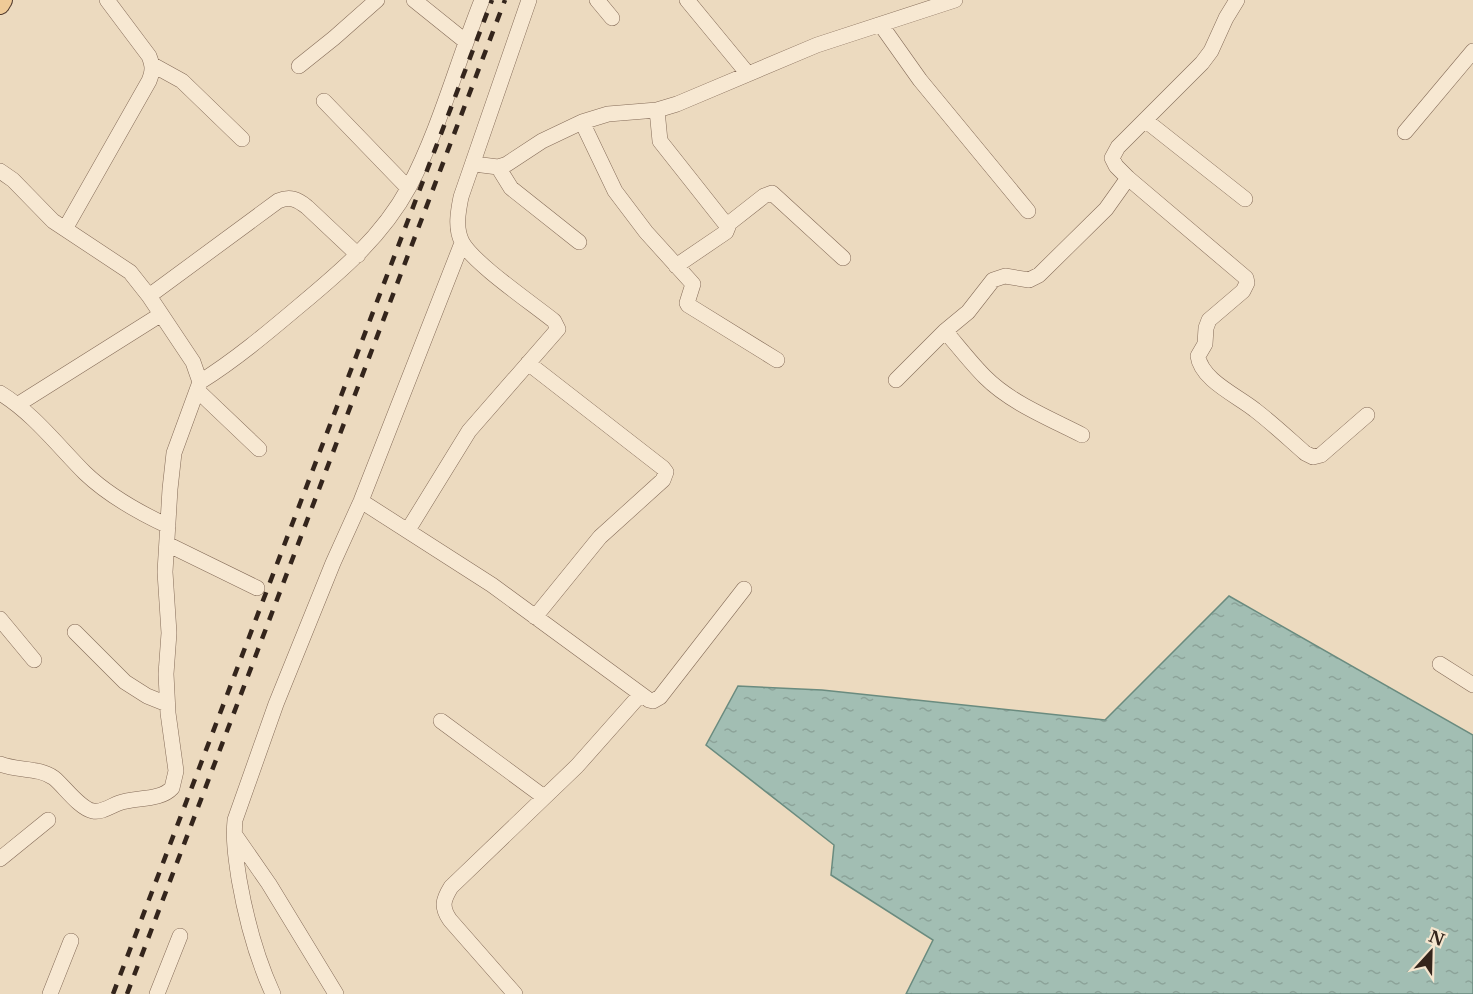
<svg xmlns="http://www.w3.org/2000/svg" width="1473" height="994" font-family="'Libre Baskerville',serif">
  <defs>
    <pattern id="water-ripples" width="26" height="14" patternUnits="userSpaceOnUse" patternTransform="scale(1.5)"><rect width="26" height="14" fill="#a2beb3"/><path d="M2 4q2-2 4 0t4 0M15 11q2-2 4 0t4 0" fill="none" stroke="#8ca399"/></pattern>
  </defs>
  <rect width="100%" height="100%" fill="#ecdabf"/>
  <path fill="url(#water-ripples)" stroke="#6a8b7f" stroke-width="1.5" d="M1229,596l244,139v259h-567l27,-54 -102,-65 3,-30 -128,-100 32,-59 84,4 283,30z"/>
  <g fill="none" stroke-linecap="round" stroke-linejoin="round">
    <g stroke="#846b58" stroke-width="16">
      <path id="minor" d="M414,0l51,41
        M597,0l15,18
        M687,0l61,74
        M1237,0l-11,18 -15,33 -9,12 -84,84 -6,11 4,8 12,12 118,100 1,5 -4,8 -34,29 -3,8 -1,16 -7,12c3,24 40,40 57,54 17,13 33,28 50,43l8,4 8,-2 46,-40
        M881,25l39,55 108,131
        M153,65l29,16 60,58
        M299,66l35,-28 43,-38
        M324,101l84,87
        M657,110l3,31 68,86 -2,5 -50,34
        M1145,120l100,79
        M582,122l33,69 31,41 47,52 -6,19 1,2 89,55
        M1405,132l68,-81
        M474,164l24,3 9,-3 35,-23 40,-19 26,-8 49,-4 20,-6 140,-59 138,-45
        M498,167l13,21 68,54
        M0,171l13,9 40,41 77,51 19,24 44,66 7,20 -26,71 -4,36 -5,83 4,61 -3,41 2,39 8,58 -4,17c-12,13 -37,9 -53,15 -8,3 -18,10 -26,8 -13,-2 -29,-25 -39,-33 -15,-11 -37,-7 -54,-14
        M727,225l37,-29 8,-3 71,65
        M65,229l84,-148c4,-10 4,-15 0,-25l-42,-56
        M149,296l129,-95c12,-5 19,-2 29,6l51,48
        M945,331c13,15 26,32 40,46 26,26 64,41 97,58
        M528,363l135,105 3,4 -3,8 -63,57 -65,80
        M896,380l49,-49 23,-19 25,-32 12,-4 24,4 10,-5 67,-66 22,-31
        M200,382c35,-22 66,-48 98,-75 42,-35 84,-70 111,-120 31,-59 48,-125 73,-187
        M197,390l62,59
        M0,393c33,20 58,53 85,80 24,23 53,39 83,53
        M17,405l143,-90
        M361,501l131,84 157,115 4,1 7,-4 84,-108
        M408,530l61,-99 89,-102 -4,-8c-21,-17 -81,-58 -92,-79 -7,-14 -4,-30 -1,-45l68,-197
        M167,544l90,44
        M0,619l34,41
        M75,632l50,50 22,14 20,8
        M1440,664l33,21
        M441,721l103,76
        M235,835l34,49 67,110
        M0,859l48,-39
        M50,994l21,-53
        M157,994l23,-58
        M273,994c-17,-37 -27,-75 -34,-115 -3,-20 -6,-39 -4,-59l41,-116 57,-141 28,-62 101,-258
        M515,994l-65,-74c-9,-13 -7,-20 1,-33l126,-121 63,-71"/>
    </g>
    <g stroke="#513a2d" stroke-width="20">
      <path id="major" d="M0,5l3,-5"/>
    </g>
    <use href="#minor" stroke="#f7e8d2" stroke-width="15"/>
    <use href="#major" stroke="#efca97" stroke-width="18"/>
    <path stroke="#34251c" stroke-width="4.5" stroke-dasharray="10 10" stroke-linecap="butt" d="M113,994l379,-994
      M127,994l378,-994"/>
  </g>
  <g transform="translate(1431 952) rotate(22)" stroke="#f4e5ce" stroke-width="4.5" paint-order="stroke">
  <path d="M0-4.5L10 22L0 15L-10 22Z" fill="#34251c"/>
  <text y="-9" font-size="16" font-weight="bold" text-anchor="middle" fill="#34251c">N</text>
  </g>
</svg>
